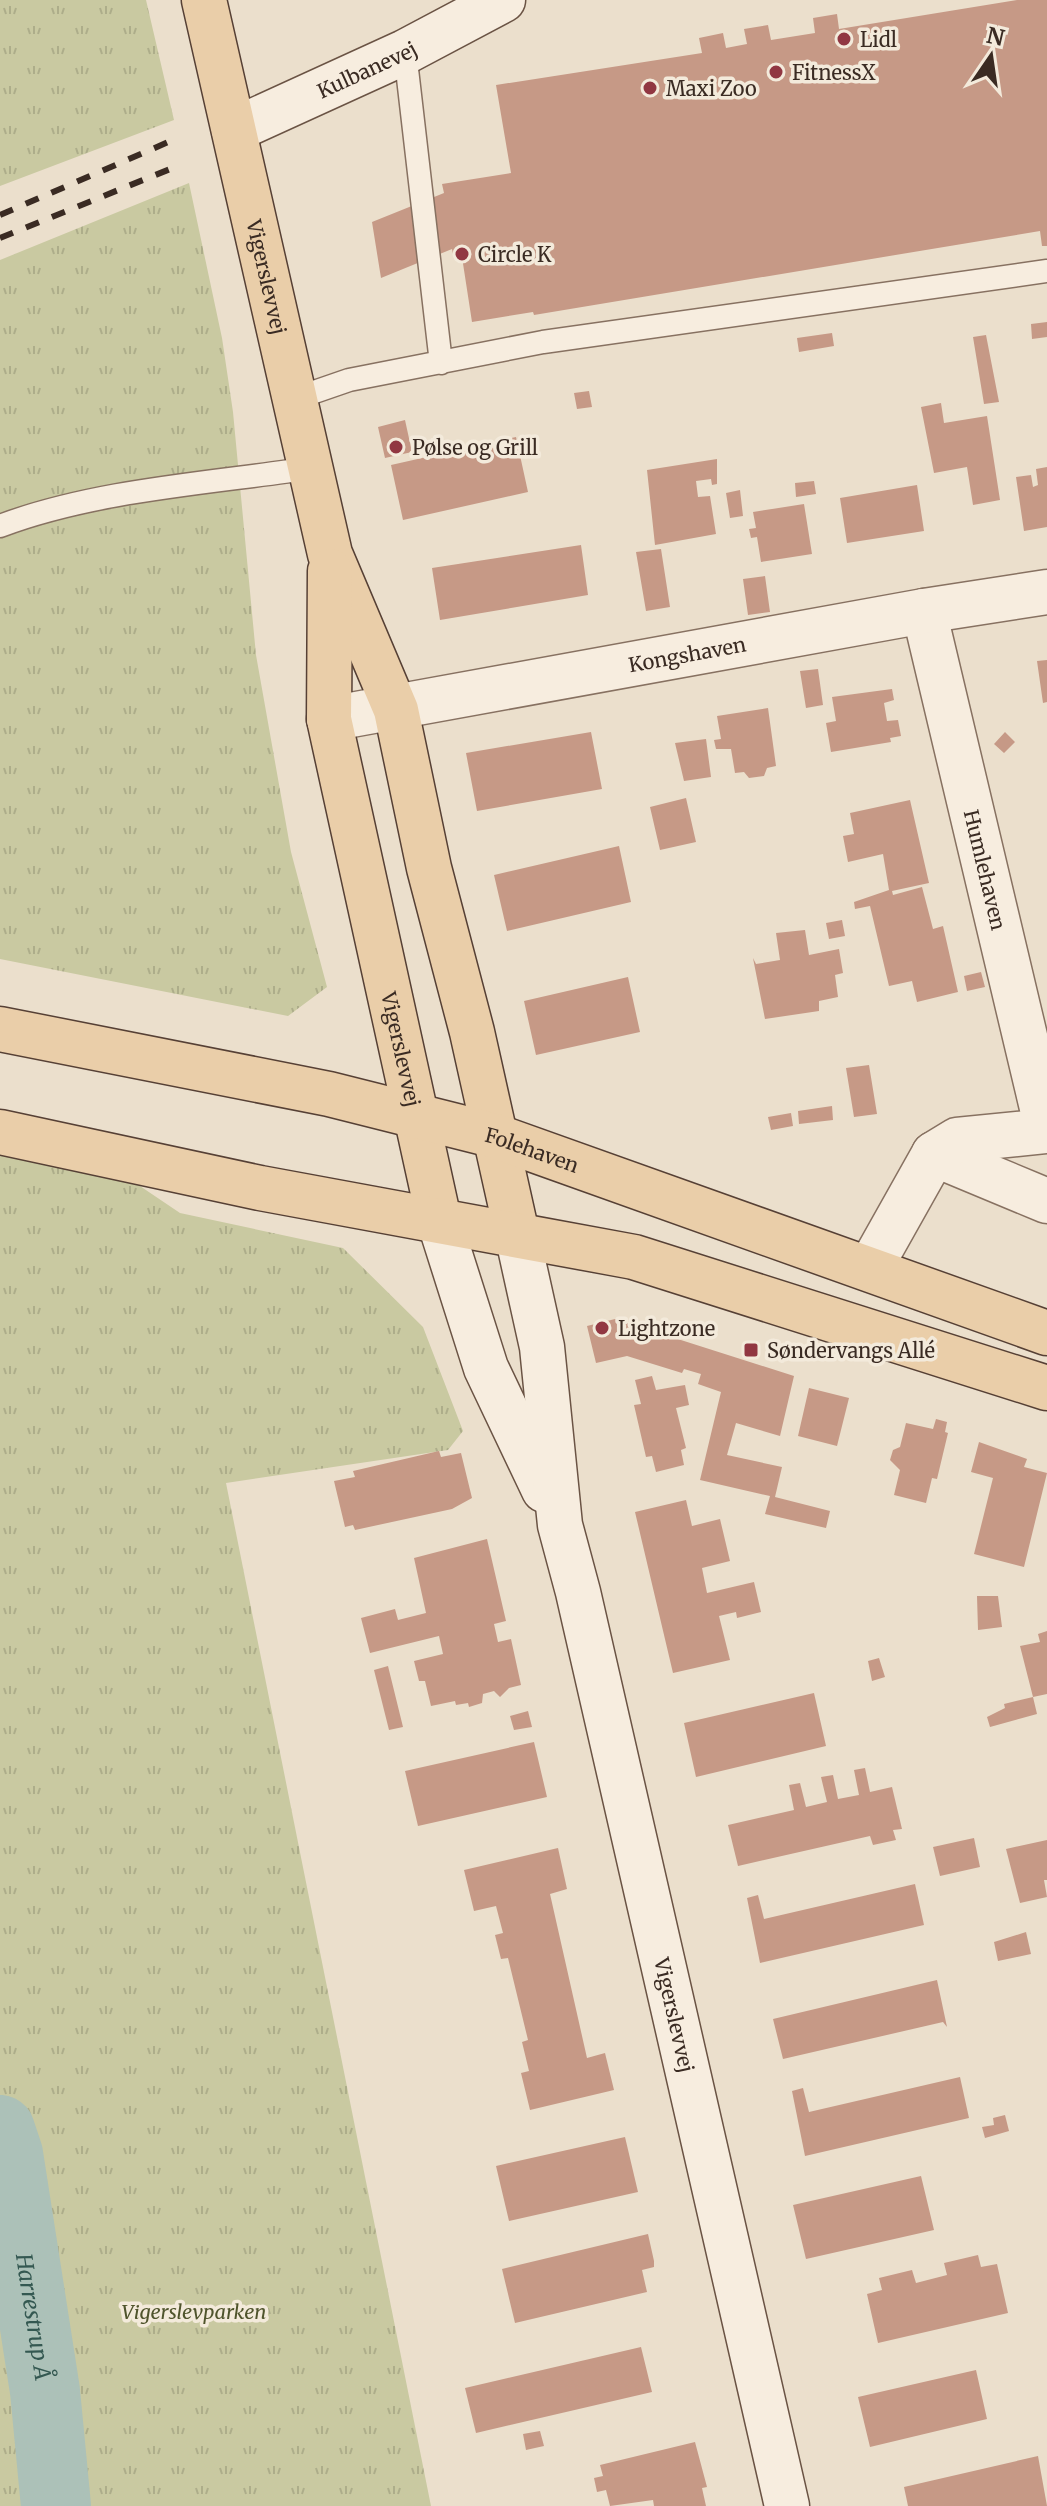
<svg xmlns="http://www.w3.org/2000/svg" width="1047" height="2506" font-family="Merriweather,serif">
  <defs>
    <pattern id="park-tufts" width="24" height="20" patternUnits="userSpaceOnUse" patternTransform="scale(2)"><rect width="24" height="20" fill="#c9c9a1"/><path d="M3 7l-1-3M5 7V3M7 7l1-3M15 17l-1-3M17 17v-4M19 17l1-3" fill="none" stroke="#adad8a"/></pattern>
  </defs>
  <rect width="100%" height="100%" fill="#ebdfcc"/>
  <path fill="url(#park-tufts)" d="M0,0h146l28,120 -174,66z
    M189,183l33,155 11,74 23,243 35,197 36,135 -39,29 -288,-57v-699z
    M0,1154l134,28 46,31 163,35 80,79 40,104 -15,19 -222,33 205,1023h-431z"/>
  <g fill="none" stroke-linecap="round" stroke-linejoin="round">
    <path stroke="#acc1b8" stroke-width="70" id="s1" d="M0,2130l8,24 37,237 11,115"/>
  </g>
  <path fill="#c69986" d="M1017,0h30v246h-5l-2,-15 -506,84 -1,-3 -61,10 -10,-65 -8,2 -2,-10 -71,29 -9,-56 72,-29 -2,-9 69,-11 -15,-88 206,-32 -3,-15 24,-5 3,15 21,-4 -3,-15 24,-4 3,15 44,-7 -2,-15 24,-4 2,15z
    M1047,322v15l-15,2 -1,-15z
    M832,333l2,13 -35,6 -2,-14z
    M986,335l13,67 -15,2 -11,-67z
    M589,391l3,16 -15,2 -3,-16z
    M941,403l3,20 43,-7 13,84 -27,5 -6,-38 -33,6 -13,-66z
    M405,420l7,32 -27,6 -7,-31z
    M516,437l12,55 -125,28 -12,-55z
    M717,459v25l-5,1 -1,-6 -15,2 2,16 12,-1 6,38 -61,11 -8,-75z
    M1047,467v60l-23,4 -8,-54 15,-2 2,12 5,-2 -2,-16z
    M814,481l2,13 -20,3 -1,-14z
    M917,485l7,46 -77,12 -7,-45z
    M740,490l3,26 -13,2 -4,-25z
    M804,504l8,50 -51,8 -4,-25 -6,1 -2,-9 7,-1 -3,-16z
    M581,545l7,50 -148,25 -8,-52z
    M661,549l9,58 -24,4 -10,-59z
    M765,576l5,36 -22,3 -5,-36z
    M1047,660v42l-4,1 -6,-42z
    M818,669l5,36 -17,3 -6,-37z
    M892,689l2,11 -10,3 3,18 11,-1 3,16 -11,2 1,4 -60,10 -5,-29 10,-2 -4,-24z
    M768,708l8,58 -9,2 -3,8 -15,2 -5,-6 -9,1 -4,-24h-15l-2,-9 7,-1 -4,-23z
    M591,732l11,57 -125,22 -11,-58z
    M1005,732l10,10 -11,11 -10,-9z
    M706,739l5,38 -27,4 -9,-38z
    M686,798l10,44 -36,8 -10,-43z
    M910,800l19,83 -37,8 1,4 29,-8 11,42 10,-3 15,66 -41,10 -5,-21 -23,5 -19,-80 -15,3 -1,-7 35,-12 -6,-36 -35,8 -5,-26 11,-2 -4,-21z
    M619,846l12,56 -124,29 -13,-56z
    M842,920l3,16 -16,3 -3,-16z
    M805,930l4,25 30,-6 4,24 -8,2 3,22 -19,4v10l-54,8 -12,-61 3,6 24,-4 -4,-27z
    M981,972l4,15 -18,4 -3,-15z
    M628,977l12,55 -104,23 -12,-54z
    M869,1065l8,49 -23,3 -8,-49z
    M832,1106l1,14 -34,4 -1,-13z
    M791,1113l2,13 -22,4 -3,-13z
    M615,1319l179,57 -14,60 -44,-13 -9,32 55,12 -7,30 55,14 -4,17 -61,-14 5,-18 -70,-16 21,-88 -23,-8 3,-10 -17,-5 -2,4 -55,-17 -31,7 -9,-37z
    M652,1376l4,14 29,-5 4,20 -13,3 10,40 -5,2 3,15 -28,7 -4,-16 -6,1 -12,-52 7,-1 -6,-24z
    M809,1388l40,10 -12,48 -39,-10z
    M936,1419l11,3 -2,10 3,1 -11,46 -5,-1 -6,25 -32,-8 6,-25 -10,-10 3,-10 7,-3 6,-24 27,6z
    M979,1442l48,17 -3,8 23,6 -23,94 -50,-13 19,-76 -22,-6z
    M439,1451l2,6 20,-4 11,45 -20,11 -97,21 -2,-5 -8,2 -11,-46 21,-4 -2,-6z
    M686,1500l6,26 28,-7 10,42 -28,7 5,25 47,-11 7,30 -24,6 -1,-6 -17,4 11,44 -57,13 -38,-161z
    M487,1539l19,82 -12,3 4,18 13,-3 10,46 -12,3 -9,9 -6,-6 -11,3 -1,9 -13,4 -1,-4 -12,2 -1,-4 -24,5 -6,-25h-6l-5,-20 29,-7 -4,-18 -69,17 -9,-35 34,-9 3,11 28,-7 -12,-55z
    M977,1596h21l4,31 -24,3z
    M1047,1631v63l-14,3 -13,-51 20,-4 -2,-8z
    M879,1658l6,19 -13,4 -4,-20z
    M388,1666l15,61 -14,3 -15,-60z
    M814,1693l12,53 -130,31 -12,-54z
    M1033,1697l4,17 -47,13 -3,-10 18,-9 -1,-4z
    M528,1711l4,16 -18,3 -4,-14z
    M534,1742l13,55 -129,29 -13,-55z
    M865,1768l5,24 22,-5 10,42 -9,1 3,10 -23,5 -3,-9 -132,30 -10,-41 66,-15 -5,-25 11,-2 6,24 21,-5 -6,-25 12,-2 5,24 21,-4 -5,-25z
    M974,1838l6,29 -40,9 -7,-29z
    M1047,1840v40h-3l3,17 -27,6 -14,-54z
    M558,1848l9,41 -17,5 37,164 18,-5 9,37 -84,20 -9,-37 8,-2 -7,-29 6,-2 -20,-82 -7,1 -6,-24 8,-2 -7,-27 -22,5 -10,-41z
    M915,1884l9,41 -164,38 -13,-65 11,-3 6,24z
    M1026,1932l5,22 -33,7 -4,-19z
    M937,1980l10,47 -4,-5 -160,37 -10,-40z
    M960,2077l9,41 -164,38 -13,-65 11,-3 6,24z
    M1005,2115l4,16 -24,7 -3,-11 12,-2 -1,-7z
    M625,2137l13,55 -129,29 -13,-55z
    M921,2176l13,54 -128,29 -13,-54z
    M648,2234l6,27v6l-12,3 5,22 -132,31 -13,-54z
    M978,2255l3,12 16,-3 11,49 -130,30 -11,-49 15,-4 -3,-12 33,-8 4,13 31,-8 -3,-12z
    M641,2347l11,45 -176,41 -11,-45z
    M976,2370l11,49 -117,28 -12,-50z
    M540,2431l4,15 -18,4 -3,-16z
    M695,2442l12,45 -5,1 4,18h-52l-1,-6 -43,6 -4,-16 -9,2 -3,-14 9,-2 -3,-11z
    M1038,2456l9,50h-139l-4,-19z"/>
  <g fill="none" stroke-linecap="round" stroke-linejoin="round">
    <g stroke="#877161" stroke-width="25">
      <path id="lane" d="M405,52l36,311
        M294,399l55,-19 194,-38 504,-71
        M0,526c95,-36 211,-43 312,-58"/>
    </g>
    <g stroke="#877161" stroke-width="47">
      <g id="street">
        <path id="s2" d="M924,611l123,518"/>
        <path id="s3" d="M329,719l595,-108 123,-19"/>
        <path d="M934,1154l113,47"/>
        <path d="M870,1268l64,-114 23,-14 90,-9"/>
      </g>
    </g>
    <g stroke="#6a5344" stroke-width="47">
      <g id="secondary">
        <path id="s4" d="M234,130l171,-78 98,-52"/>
        <path d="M439,1220l47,148 58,122"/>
        <path id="s5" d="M517,1234l25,113 18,178 18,67 209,914"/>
      </g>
    </g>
    <g stroke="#564035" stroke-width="47">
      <g id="primary">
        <path id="s6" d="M204,0l126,554 66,156 33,158 43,164 45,202"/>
        <path id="s7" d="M330,571l-1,148 110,501"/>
        <path id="s8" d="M0,1029l329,65 163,41 555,198"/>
        <path d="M0,1132l260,56 374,69 413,131"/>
      </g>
    </g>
    <use href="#lane" stroke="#f7eddf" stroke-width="22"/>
    <use href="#street" stroke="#f7eddf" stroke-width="44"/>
    <use href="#secondary" stroke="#f7eddf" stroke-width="44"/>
    <use href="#primary" stroke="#eacea9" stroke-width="44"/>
    <path stroke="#3a2b23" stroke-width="6" stroke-dasharray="14 14" stroke-linecap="butt" d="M0,215l173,-75
      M0,238l180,-73"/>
  </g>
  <g fill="#913742" stroke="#f3eadb" stroke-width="3">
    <circle cx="844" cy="39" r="8"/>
    <circle cx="776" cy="72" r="8"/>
    <circle cx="650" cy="88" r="8"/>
    <circle cx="462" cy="254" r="8"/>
    <circle cx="396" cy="447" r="8"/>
    <circle cx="602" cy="1328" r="8"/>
    <rect x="743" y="1342" width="16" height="16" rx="4"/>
  </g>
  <g text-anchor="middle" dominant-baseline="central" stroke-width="7" stroke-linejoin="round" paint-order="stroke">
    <g font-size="20" fill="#3a2b23" stroke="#f3eadb" text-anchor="start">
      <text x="860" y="39">Lidl</text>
      <text x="792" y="72">FitnessX</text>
      <text x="666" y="88">Maxi Zoo</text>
      <text x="478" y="254">Circle K</text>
      <text x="412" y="447">Pølse og Grill</text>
      <text x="618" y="1328">Lightzone</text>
      <text x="767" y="1350">Søndervangs Allé</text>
    </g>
    <g font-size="20" fill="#3a2b23" stroke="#f3eadb">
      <text stroke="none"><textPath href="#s4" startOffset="146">Kulbanevej</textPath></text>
      <text stroke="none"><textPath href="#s6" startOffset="284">Vigerslevvej</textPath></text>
      <text stroke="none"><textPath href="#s3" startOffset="364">Kongshaven</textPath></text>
      <text stroke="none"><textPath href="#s2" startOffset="266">Humlehaven</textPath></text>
      <text stroke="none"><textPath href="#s7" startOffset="486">Vigerslevvej</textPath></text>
      <text stroke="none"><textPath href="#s8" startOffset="546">Folehaven</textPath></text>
      <text stroke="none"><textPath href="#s5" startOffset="798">Vigerslevvej</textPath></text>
    </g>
    <g font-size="20" font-style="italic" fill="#4f542c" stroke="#f3eadb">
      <text x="194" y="2311">Vigerslevparken</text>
    </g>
    <g font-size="22" font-style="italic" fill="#345851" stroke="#f3eadb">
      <text stroke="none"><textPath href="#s1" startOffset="190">Harrestrup Å</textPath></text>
    </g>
  </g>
  <g transform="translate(991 56) rotate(13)" stroke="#f3eadb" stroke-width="6" paint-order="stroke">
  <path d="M0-6L14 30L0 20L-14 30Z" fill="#3a2b23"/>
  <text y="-12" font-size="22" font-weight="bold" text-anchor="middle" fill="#3a2b23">N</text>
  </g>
</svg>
